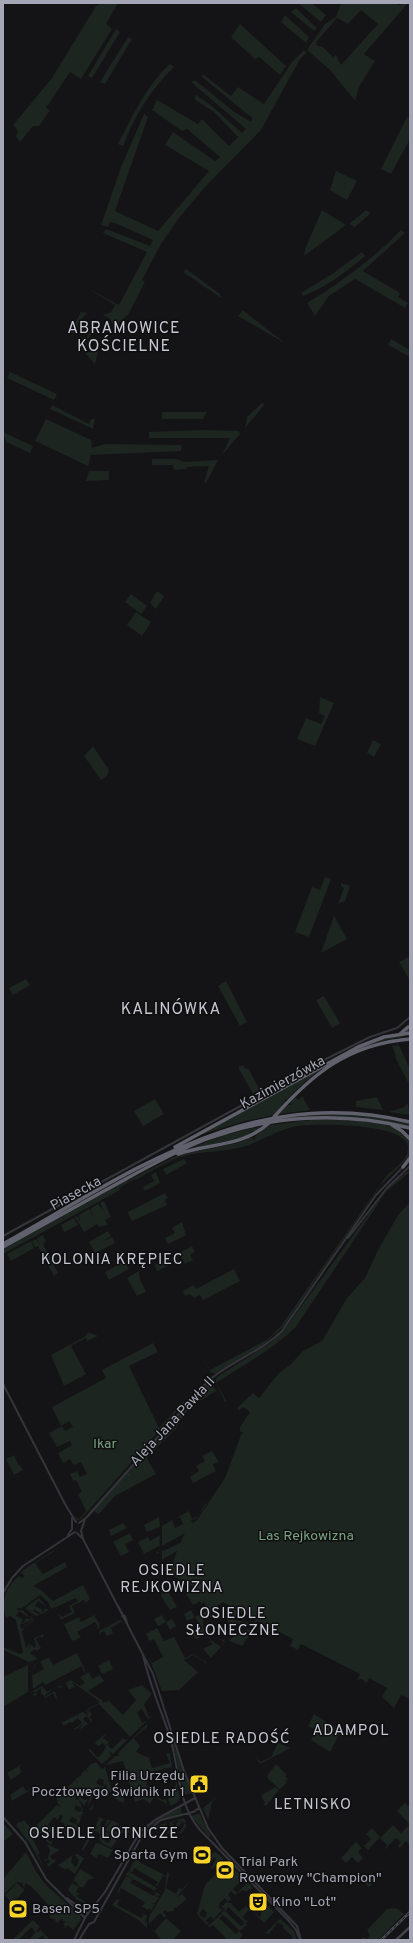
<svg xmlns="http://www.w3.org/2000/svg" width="413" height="1943" font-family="Overpass,sans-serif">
  <rect width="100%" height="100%" fill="#141315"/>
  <path fill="#1d2520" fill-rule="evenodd" d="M102,3h16l-12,21 6,5 -31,50 -11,-7 -24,36 4,2 -11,16h-6l-13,16 -4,-6 2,-5 -5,-6 39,-47 44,-72z
    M298,3h14l14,12 -5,7z
    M341,3h55l2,2 10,-2 -44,51 11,7 -16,26 -4,14 -25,-31 -23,-20 18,-26 11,-7zM361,10l17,14 -37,41 -5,-10 -3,2 -10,-10 -7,-2 1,-4 20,-23 11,6z
    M296,8l21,20 -3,3 -23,-19z
    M285,15l24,22 -3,6 -25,-21z
    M240,24l46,42 -6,9 -21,-18 -4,2 -24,-22z
    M116,29l4,3 -28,46 -4,-2z
    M128,37l4,2 -27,45 -5,-2z
    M304,50l3,2 -7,7 -39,71 -56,57 -26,31 -18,26 -19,36 3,2 -17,33 -9,7 1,6 -5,1 -5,-10 -7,-4 8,-3 4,-7 -30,-18 34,18 28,-53 -44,-19 3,-4 44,17 3,-6 -38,-17 -5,-1 -2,5 -7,-2 20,-58 23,-53 4,3 -33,94 43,20 51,-60 -44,-26 8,-13 42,29 5,-4 -33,-28 -5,2 -30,-21 5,-10 41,24 4,-5 27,27 9,-9 -24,-25 -20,-13 2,-4 16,11 30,27 4,-4 -55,-47 4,-2 38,31 18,11 1,-4 -51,-42 3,-1 27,21 7,-9 26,17 28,-42z
    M170,64l4,3c-23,22 -40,50 -51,79l-5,-2c15,-29 28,-58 52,-80z
    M407,117l3,2v20l-19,35 -10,-5z
    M336,171l21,10 -10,19 -17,-10z
    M322,210l24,15 -42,31 1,-7z
    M366,210l5,3 -16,14 -6,-3z
    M401,230l4,3 -42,38 37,22 -2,4 10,6 -3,5 -50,-29 -26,17 -15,21v-3l-7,-11c34,-21 66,-44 94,-73z
    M362,252l3,4c-19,16 -38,31 -62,40l-2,-3 31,-19z
    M186,269l34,25 1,4 -38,-26z
    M243,310l1,1 42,33 -48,-28z
    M81,312l6,1 -8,9 -4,12 -5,-2z
    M93,327l2,1 -12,19 7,6 5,-5 3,4 -3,12 -19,-21 2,-1 4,3z
    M391,339l19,11v7l-22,-12z
    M10,372l47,22 -3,6 -47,-22z
    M262,403l3,1 -20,24 2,-11z
    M52,405l37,19 2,-5h4l-2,10 -43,-20z
    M162,412h45l-4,7h-41z
    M46,419l45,21 1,8 13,-4 77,1 -1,6 -90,4 -3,11 -53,-25z
    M202,430l37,1 1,3 -18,21 8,-17h-81v-6z
    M3,432l30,14 -3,7 -24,-11z
    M152,459h24l8,3 34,-2 -12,23 -2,-1 5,-16 -22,1 -1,2 -12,1 -1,-5h-21z
    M89,471h20v9l-23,1z
    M157,591l7,5 -8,13 -6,-6z
    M131,594l16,12 -6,8 -16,-12z
    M136,612l15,10 -9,14 -15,-11z
    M320,697l14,6 -19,43 -18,-7 9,-21 15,6 4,-8 -6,-3z
    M373,740l8,4 -7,13 -7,-4z
    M93,746l16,24 -2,6 -6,4 -17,-24z
    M325,877l6,2 -22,58 -14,-5 17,-45 8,3z
    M341,883l9,3 -5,15 -7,3 6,-16 -3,-2z
    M334,916l13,23 -26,14z
    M410,956v22l-1,1 -10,-17z
    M26,979l4,6 -17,10 -4,-7z
    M226,981l21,41 -7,4 -22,-40z
    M324,996l16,27 -8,5 -16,-28z
    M404,1035v2c-45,5 -87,30 -117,63l-2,-1v3l-11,13 -29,6 -45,14 159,-87 18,-8z
    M399,1045l11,24v17l-15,-29 1,-1 -4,-10z
    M243,1065l3,4 2,-1 13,24 -7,4 -16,-29z
    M302,1096l8,14 -31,4 8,-9h5l-2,-2 5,-6 4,3z
    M377,1097l6,13 -27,-3v-6z
    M155,1099l9,15 -21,12 -9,-15z
    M410,1102l-2,3 2,10 -21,-3 15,-5z
    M330,1113l39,3 41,7v4c-61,-15 -123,-13 -183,4 -40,11 -77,33 -112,53 -38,20 -75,41 -112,62 5,-5 14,-9 21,-13 15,-8 31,-17 47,-26 86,-48 158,-91 259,-94z
    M319,1119c19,1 66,1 81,12 3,2 6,6 9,9v17l-28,28 -97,141 -22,20 -46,27h-5l-11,-20 10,17 58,-31 13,-13 106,-151c8,-7 22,-16 21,-28 -1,-24 -91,-24 -110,-21 -20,3 -37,16 -56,21 -18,5 -37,4 -54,8 -18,4 -36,16 -52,25l-1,-1 -5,3 -1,-2 49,-25 60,-12 14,-6 2,4 2,-6 14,-10z
    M263,1126l-9,6 -4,-1 1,3 -21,7 -39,7 33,-13z
    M184,1159l3,4 -21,12 -3,-6z
    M410,1169v3l-24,20 -91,136c-25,23 -51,37 -79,55l11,19h-2l-10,-21 2,-4 52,-33 15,-14 92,-126 16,-20z
    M156,1172l4,11 -15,8 -2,-4 11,-6 -3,-6z
    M128,1180l1,2 -10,6 1,2 -117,64v-5z
    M165,1193l3,5 -3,2 2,5 -35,16 -6,-12 2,3z
    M104,1201l7,16 -6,3 3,5 -9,2 -2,-3 -13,8 -9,-15 3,-1 2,7 -1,-8 10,-6 5,7 -4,-7 8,-5 5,6 -3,-7z
    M410,1202v497l-9,-4 -7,13 -12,-11 5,-9 -18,-10 -2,5 -6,-4 -4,1 3,-6 -59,-30 -3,6 -8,-4 3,-7 -35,-18 -20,11 18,-12 -33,-18 -11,7 -2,11v-5l-7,2v11l7,11 11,8 3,-5 -5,-3 7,2 -15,17 -8,-9 10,-5 -4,-2 -2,3 2,-4 3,1 -6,-8 -10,5 -3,-6 9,-5 -7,-11 -8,4 -3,-7 7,-4 4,7 13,-7 -4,-8 -3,2 -1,-3 -7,4 -7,-11 10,-6 -30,-16 6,-10 -2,8 7,-19 -14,8 -1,4v-14l1,2 17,-8 5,-10 -23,13v-20l10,-6 3,8 8,-4 -3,-7 -6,2 15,-8 3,8 6,-3 7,-12 -13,6 14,-7v2l-10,14 -5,1 2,3 4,-3 28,-42 16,-43 2,-2 -3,-2v-4l10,-15 -7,-5 -4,4 -2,-3 16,-15 6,5 20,-25 11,-8 13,-14 19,-10 25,-43 18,-20 12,-26 21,-37z
    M74,1218l4,7 -14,7 -3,-7z
    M182,1222l4,13 -18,9 -3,-6 10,-5 -3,-5z
    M108,1231l3,5 -10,6 11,-5 3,6 -20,10 -6,-11z
    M43,1235l3,6 -3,3 15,29 -4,3 -16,-30 -3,1 -3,-6 4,-2 4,6 -3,-7z
    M31,1241l3,7 -23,13 -4,-7z
    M192,1246l3,6 -5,3 3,5 -8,4 -6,-11z
    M150,1255l5,10 14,-8 3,7 -15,7z
    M125,1261l4,8 -20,11 -4,-8z
    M234,1269l6,12 -37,19 -3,-5 -6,3 -5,-4 -4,2 -2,-5 10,-6 3,4z
    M139,1271l1,9 6,12 -9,4 -10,-18z
    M88,1332l10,4 -11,5 -1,-3 -15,8 15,28 -22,12 -13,-31 35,-19z
    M153,1343l5,9 -29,14 30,62 25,-27 1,1 -104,117 -4,1 -3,-5 5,4 7,-8 -8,-17 4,-2 -6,-12 -3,1 -3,-7 7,-3 3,6 7,-3 -6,-12 -7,3 -4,-6 -7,4 -5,-10 14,-8 -2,-4 -13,6 -8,-14 13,-7 3,5 8,-4 -4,-6 -8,5 -9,-19 54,-29 -4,-8z
    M211,1383l5,8 -26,16 -15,22 -28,29 9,16 -41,22 -18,20 1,-2 -4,-3 3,-4 105,-117 5,-6z
    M192,1396l-102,116 -8,8z
    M212,1451l7,11 -6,2 3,7 -23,12 -3,-6 9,-6 -3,-5 9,-5 -3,-5z
    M14,1455l5,11 1,-1 3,5 -9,5 -8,-16z
    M159,1517l1,10 -13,5 -3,-7z
    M123,1523l4,5 -16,8 -2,-6z
    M130,1533l3,7 -8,4 4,8 -8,4 -8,-14z
    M160,1535l-1,18 -4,1 4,-3v-5l-15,8 1,3 5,1h-4l-8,-16 10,-5 2,4z
    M58,1549l-23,14 8,11 22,-12 2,5 -34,19 8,4 12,11 30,-16 7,14 -5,4 -1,-3 -12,6 3,7 -13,6v2l-4,-8 4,4 10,-5 -3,-6 9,-5 -2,-3 -20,9 2,4 -3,-4 -4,2 -3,-7 -8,-7 -18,13h-4l-1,2h5l6,5v2l-9,-6 -3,5 7,3 -2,4h2l4,-6 -1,2h6l-2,-1 1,-1 2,1v1l-13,6 1,3 12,-8 1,1 -13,7 4,1 -3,2 4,17 4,-6 -1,9 2,-7 3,4 2,-3 -2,-7 9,-4 1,2 -3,2 -1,-2 -4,3 5,9 -5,3 -1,-2 -5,4 8,6 -9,3 -26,-12v-3l17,7 3,-2 -7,-32 -6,-4 -4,2c-6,-14 0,-33 13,-42l4,2 2,-2 -4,-3 2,-3 28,-18z
    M162,1591l1,3 5,-3 9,16 -7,3 -9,-14z
    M39,1598l8,9 -9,-6 -3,5 7,3v4l4,-6v2l3,1 -8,4 -7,-5 -1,2 7,4 -4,1 -11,-8z
    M233,1609l8,4h-4l-3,7 15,3 2,-3 -1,4 -6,2 -2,-5 -3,4 -1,-3 -1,3 -5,2 -3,-2 -3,-9 7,-4z
    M94,1615l6,10 -1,3 -4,2 3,-3 -3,-5 -18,10 4,5 -7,4 -3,-2 -8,-17 2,2 14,-7 2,5z
    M162,1615l4,7 6,-3 4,7 -6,4 -4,-8 -8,4 -4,-7z
    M120,1620l2,1 3,6 -4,-5 -10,6 2,5 -6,3 -3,-5 -4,2 -1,4v-6z
    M157,1628l7,13 10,-4 11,21 8,-4 13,8 -3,5 2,-5 -12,-7 -9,5 14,12 -19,18 -17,1 -11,-28 -7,-13 8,13 11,-6 -9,-18 -5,2 -3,-7z
    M248,1629l4,2 -10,15 -13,-5 5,-5z
    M77,1653l8,17 -1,3 -2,-7 -37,19 -2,-3 -10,7 -1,-15 1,1 11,-6 -4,-7 -5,3 -3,8 2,-8 17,-9 -2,1 4,8z
    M109,1660l4,9 -11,5 -4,-8z
    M28,1665v27l-25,15v-30z
    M89,1672l3,7 8,-4 4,6 -16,10 15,10 -1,2 7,-2 14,14 13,-15 -8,-10 14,-5 10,9 -8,10 5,13 6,-3 -7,5 -6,-10 -5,3 5,11 5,-2 -17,16 -31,-33 -11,6 1,1 -3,2 2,-3 -5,2 5,4 -1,-3 3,-2 2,4 -3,2 3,3 -2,2v-2l-4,-4 -3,3 4,4h2l-8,6 -1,-1 4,-5 -5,4 -1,-1 2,3 -3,-1 -2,2 2,2 -3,-3 8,-6 -4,-5 -6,5 -2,-1 -6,4 -3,-3 15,-8 2,2 -1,-2 22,-12v-2l-27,-19 4,7 -2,-2 -5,3 -3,-7 -5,2 1,3 -5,-1 -12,8 2,2v-2l8,-4 2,8 -4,1 3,-1 -3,-6 -7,5 -5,-5v-5l-6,5 2,2 -2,1 -2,-1 2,-2 -1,-2 -1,3v-3l9,-5 5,6 24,-12 9,6 5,-3 -5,-6z
    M314,1714l27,17 -11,21 -19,-12 5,-10 -8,-4z
    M147,1724v3l-13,11 6,8 -4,6 13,6 3,10 18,-5 -4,-9 4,-1 2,14 -21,5 -5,13 2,1 -2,6 17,8 3,-1 1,5 -13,-7 -4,7 -6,-5 -9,3 -12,-41 -17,4 9,-9h4l-1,-3z
    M167,1725l25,68 -8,2 -10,-47z
    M105,1734l6,6 -2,2 1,-3 -5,-4 -2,3 6,4 -4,4 -3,-4 -1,1 4,4 4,-4 -1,3 4,3 11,-11 3,2 2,-1 -15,15 -4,-3 2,5 -9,8 -14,-14 2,-1 8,9 8,-10 2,2 -6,-6 -4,2 -3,-3 -4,3z
    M278,1743l12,5 -28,15h-3l-4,-9 5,8 11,-5z
    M96,1762l6,7 3,-2 4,13 -3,2 3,-1 3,9 13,9 -2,4 -12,-7 2,-3 -2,-2 -3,3 -3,-1 2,-7 -4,-3 1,-3 -5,-2 -3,5 6,3 3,-1 -1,2 -4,1 2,2v2l-4,-4 -11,19 3,2 3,-4 1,1 -3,5 -4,-4 4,-14 -3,5v-3l-5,-3 -3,5 5,3 3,-1 -4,7 -7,-9 -2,2 4,1 4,9v2l-2,-1 1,-2 -6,-3 -2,4 5,3 1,-1 3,1 -2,5 -4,-2 4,3 -2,6 -3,-1 1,-3 -5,-3 -3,4 9,4 -2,8 -8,-5 -1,6 -3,-4 -1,1 11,8 -13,-7 4,-8 -5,-2 3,-6 -3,-1 -3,6v-2l-3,-2 -6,8 5,3 -6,11 4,3 2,-2 -2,5 -5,-4 -1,-7v2l-2,1 1,-1 -1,-4 -11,6 8,15 -2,1 6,15 -13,-24 -15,-20 4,-4 7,14 -6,-13 3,-2 8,10 25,-25 4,2 -4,-5 1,-1 -2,-3 7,-6 2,2 -2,-2 12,-12 3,3 -3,-4 7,-4 -1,-1 4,-4 4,3 -3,-4 5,-5z
    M24,1763l-5,4 3,5 -11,8 -4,-7z
    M276,1764l11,11 -2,1 3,3 -2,2 1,1 -7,7 -12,-10 -1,-3z
    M174,1771l6,26 -1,4 -8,5 -3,-6 8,-16 -4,-10z
    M23,1786l3,5 6,-2 -20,12 -2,-6z
    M276,1787l3,3 -13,16 -3,-2 2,-1 -4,-8z
    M218,1796l-6,6 -4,18 4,9 -9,-21z
    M405,1803l5,5v16l-13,-13z
    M181,1807l1,6 -24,8 -18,13 10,-10z
    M199,1813l12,23 -2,1 -18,-21z
    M99,1817l7,3h-3l-3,5 4,3 3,-8h4l-12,15v-2l-4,-2 -11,18 2,3 -4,-3 11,-21h4l-1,-3z
    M184,1818l2,4 -2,1 3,2 -6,9 -3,-2h2l4,-7 -1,-3 -5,-1 4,2 -6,7 1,2 -4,-3 5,-8 -3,-1 1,1 -4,2 2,2 -5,9 -5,-1h3l4,-7 -2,-2 1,-2 -3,1 -4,7 1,2 -8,-6z
    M112,1820l7,4 -1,2 -2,-1 -3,5 4,2 3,-7 9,5 -2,8 -4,-6 -12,16 -9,-5 -3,-5 5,-2 -5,2 5,-7 6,3 -6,7 5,2 2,-5 -1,-1 3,-3 -8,-4z
    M3,1823l10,11 -10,8z
    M407,1824l3,4v17l-4,-4 -6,7 -2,-2 3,-4 -5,-4 -12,12 3,-5 -7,-7 13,-13 8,8 7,-7z
    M372,1828l8,9 -12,13 -4,-4 7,-7 -5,-5z
    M356,1842l6,6 -4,4 5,6 -5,5 -6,-6 -6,6 -5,-5z
    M96,1843l5,1 12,6 -5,8 -9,-4 -2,3 2,2 -9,-5z
    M47,1844l13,6 -10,6 3,4 2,-1 1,2 -8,6 -1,-3 3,-2 -2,-3 -3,2 -1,-1 4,-2 2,-8z
    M26,1852l9,18 11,15 34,30 1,5 -8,10 -5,-5 -5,4 2,-3 -2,-2 3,-3h-4l1,-3 -6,5 -4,-5v2l-4,-4 5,-4v4l2,-5 -2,-1 -5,5 -2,-2 4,-5 -20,-22 -6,-3 -1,8 -21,22 15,-18 -7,7 -6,-7 12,-12 6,6 1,-2 -2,-4 -5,-1 -14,13v-16z
    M216,1852l8,7 -8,5 2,1 -2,2 -1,-1 -3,3 -2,-2h2l4,-8 -2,-2 -2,4 -5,-5 3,1 -1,-3z
    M76,1853l8,5 -9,16 -8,-6 -1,2 -8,-5 15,-10 -2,7 4,5 2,-1 2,-7 -4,-1 3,-1 -3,-1z
    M140,1858l3,1 -2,-1 -2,4 24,12v2l3,-1 -1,2 -2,-1 -5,9 -2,1 -2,-1h2l2,-3 -24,-14 -2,4 2,1 -5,-2 6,-12z
    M227,1862l18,18h-3l-9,9 4,4 9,-9 -1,-1 1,-2 7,7 -3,2 -1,-2 -1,3h-3l-2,-1 -8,5 -4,-4 -3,4 3,4 -4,3v-2l-2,-2 -6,6 4,2 3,-4 5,1 8,9 7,-6 3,3 -6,8 3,4 4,-2 -4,4 1,2 -3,2v2l-4,-4 2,1 3,-3 -17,-16 -2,4 -2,-2 2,-2 -2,2 -5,-5v4l4,1 -10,11 -2,-4 -6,5 4,2 -2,2 -5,-5 5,-4 -2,-1 2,-2 -4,-4 -4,5 3,3 3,-1 -3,4 -5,-6 8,-29z
    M80,1869l15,9 -7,2 -5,8 -6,-3 1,-2 -4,-2 -2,1z
    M128,1871l29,17 -2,3 -29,-16z
    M167,1871l2,3 -3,14 10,6 3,-6 3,1 -7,8 13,-14h1l-13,15 6,-4 5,5 -11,9 -1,-1 -2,4 -6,1 -2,-2 -2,2 3,3 -1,3 -5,-5 -11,11v-7l16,-27z
    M371,1872l6,7 -8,8 -7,-7z
    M126,1876l8,4h-2l-2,3 24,13 2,-3 -3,-2 7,3 -1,2 -3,-1 3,3 -4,5 -5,1h5l-4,7 -1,-3 -2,2 -7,-4h2l2,-4 -24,-14 -2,4 1,2 -3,-2z
    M72,1883l7,4 -3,5 4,2 -4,2 11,7 -1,1 -9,-4 -9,-10z
    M117,1899l5,2h-3l-2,4 24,13 2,-3 -1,-2 2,1 -2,5 3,-5 2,2 -2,5v2l2,-2v7l-10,-9 -25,-14z
    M265,1903l9,9 -10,11 -12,-12 8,6z
    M393,1908l5,1 6,5 -26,26h-17l2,-3 4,2 3,-4 -3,-5 20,-21z
    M224,1910l19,18 -3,3 -19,-18z
    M221,1914l3,3 -2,-1 -3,2 17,16 2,-2v-2l5,5 -5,5h-10l-15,-15 -3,2 1,2 -3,-3z
    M166,1918l15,13 -9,9h-10l-10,-11 3,2z
    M280,1919l14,12 3,9h-5v-4l-9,-8 1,-2 -6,-4 -9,12 -4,-1z
    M33,1920l7,7 -5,5 -3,-5 -14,13h-6z
    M40,1929l7,8 1,-1v4h-3l-2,-5 -6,5h-9l3,-2 1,1 -1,-2 6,-6 2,1z"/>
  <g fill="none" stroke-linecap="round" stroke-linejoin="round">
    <path stroke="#29303a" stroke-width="1" d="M206,1385l1,2
      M196,1396l2,2
      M190,1403l2,1
      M185,1409l1,2
      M179,1415l2,2
      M174,1422l1,1
      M158,1439l2,2
      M152,1445l2,2
      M147,1452l2,1
      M141,1458l2,2
      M135,1465l2,2
      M127,1473l2,2
      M118,1484l2,2"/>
    <path stroke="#34343b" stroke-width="2" d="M410,1024l-3,7 3,5
      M3,1236l327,-179 40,-20 27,-9 13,-11
      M348,1238l39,-50 23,-22
      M3,1384l62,120 11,18
      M85,1519l-4,12 2,8 70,135 31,97 24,57 14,20 75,78 4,14
      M79,1523l8,-6 120,-135c23,-21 53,-29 75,-51l94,-136 27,-28
      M77,1533l5,5
      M68,1535l4,-6v-11
      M3,1593l9,-15 11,-12 52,-34
      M118,1606l5,9
      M122,1616h3l3,10
      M143,1655c6,28 18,55 27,82 9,31 8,68 30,93l88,90 8,10 4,10
      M3,1817l22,25 21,37 39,39
      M67,1898l21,16
      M74,1940l12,-24 19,-24 35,-60 15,-12 40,-22
      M79,1940l10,-16 5,-2 49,-88 18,-14 32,-8 6,-4"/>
    <path stroke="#42434b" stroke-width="2.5" d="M396,1940l14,-13"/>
    <path stroke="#60616c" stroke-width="3.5" d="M400,1034l8,-7
      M274,1117c39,-44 75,-73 136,-78
      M392,1125l10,6 8,8
      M175,1147l183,-100 26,-10 26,-4
      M178,1154c31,-11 65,-7 91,-31
      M403,1167l7,-9
      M3,1244c132,-74 247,-160 407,-122
      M3,1247c34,-19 67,-37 101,-56 33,-18 65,-37 100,-51 66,-25 138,-29 206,-12"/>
    <g stroke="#494a52" stroke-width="2.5">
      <path id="rail" d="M381,1940l29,-28"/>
    </g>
    <use href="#rail" stroke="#0f0f10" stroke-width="1" stroke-dasharray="3" stroke-linecap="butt"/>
  </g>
  <defs>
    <g id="civic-square" transform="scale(1)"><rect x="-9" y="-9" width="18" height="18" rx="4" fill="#f9d428" stroke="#0f0f10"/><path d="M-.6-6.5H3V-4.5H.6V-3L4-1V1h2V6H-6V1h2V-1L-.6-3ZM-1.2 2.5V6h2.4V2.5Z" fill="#111"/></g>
    <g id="stadium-square" transform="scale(1)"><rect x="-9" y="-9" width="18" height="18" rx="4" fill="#f9d428" stroke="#0f0f10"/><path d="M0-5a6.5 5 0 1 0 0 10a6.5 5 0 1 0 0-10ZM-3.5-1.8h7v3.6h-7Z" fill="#111"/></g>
    <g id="theatre-square" transform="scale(1)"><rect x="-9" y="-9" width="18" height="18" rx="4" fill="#f9d428" stroke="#0f0f10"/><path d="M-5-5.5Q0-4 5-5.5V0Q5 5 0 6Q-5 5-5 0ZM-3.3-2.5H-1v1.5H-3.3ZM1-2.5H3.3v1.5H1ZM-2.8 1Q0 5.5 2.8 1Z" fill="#111"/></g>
  </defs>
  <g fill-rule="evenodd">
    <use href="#civic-square" x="199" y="1784"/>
    <use href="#stadium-square" x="202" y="1855"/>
    <use href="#stadium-square" x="225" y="1870"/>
    <use href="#theatre-square" x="258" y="1902"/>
    <use href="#stadium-square" x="18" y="1909"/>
  </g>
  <g text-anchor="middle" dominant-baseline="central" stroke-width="3" stroke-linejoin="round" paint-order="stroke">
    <g font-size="14" fill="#a5a7b6" stroke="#0f0f10">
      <text transform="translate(283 1083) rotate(-29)">Kazimierzówka</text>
      <text transform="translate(76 1194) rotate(-29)">Piasecka</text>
      <text transform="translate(173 1422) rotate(-47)">Aleja Jana Pawła II</text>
    </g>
    <g font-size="14" fill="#7ba283" stroke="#0f0f10">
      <text x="105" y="1444">Ikar</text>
      <text x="306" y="1536">Las Rejkowizna</text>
    </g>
    <g font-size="14" fill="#a5a7b6" stroke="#0f0f10" text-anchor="start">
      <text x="185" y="1776" text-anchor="end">Filia Urzędu<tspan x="185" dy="16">Pocztowego Świdnik nr 1</tspan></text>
      <text x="188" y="1855" text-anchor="end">Sparta Gym</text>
      <text x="239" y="1862">Trial Park<tspan x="239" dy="16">Rowerowy "Champion"</tspan></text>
      <text x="272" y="1902">Kino "Lot"</text>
      <text x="32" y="1909">Basen SP5</text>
    </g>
    <g font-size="15" letter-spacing="1" fill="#c6c7d2" stroke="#0f0f10">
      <text x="112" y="1260">KOLONIA KRĘPIEC</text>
      <text x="172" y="1571">OSIEDLE<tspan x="172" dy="17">REJKOWIZNA</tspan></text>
      <text x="233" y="1614">OSIEDLE<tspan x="233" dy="17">SŁONECZNE</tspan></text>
      <text x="351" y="1731">ADAMPOL</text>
      <text x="222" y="1739">OSIEDLE RADOŚĆ</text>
      <text x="313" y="1805">LETNISKO</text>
      <text x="104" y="1834">OSIEDLE LOTNICZE</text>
    </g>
    <g font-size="16" letter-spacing="1" fill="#c6c7d2" stroke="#0f0f10">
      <text x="124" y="329">ABRAMOWICE<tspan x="124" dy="18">KOŚCIELNE</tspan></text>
      <text x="171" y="1010">KALINÓWKA</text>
    </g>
  </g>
  <rect width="413" height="1943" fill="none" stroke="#a5a7b6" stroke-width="8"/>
</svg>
